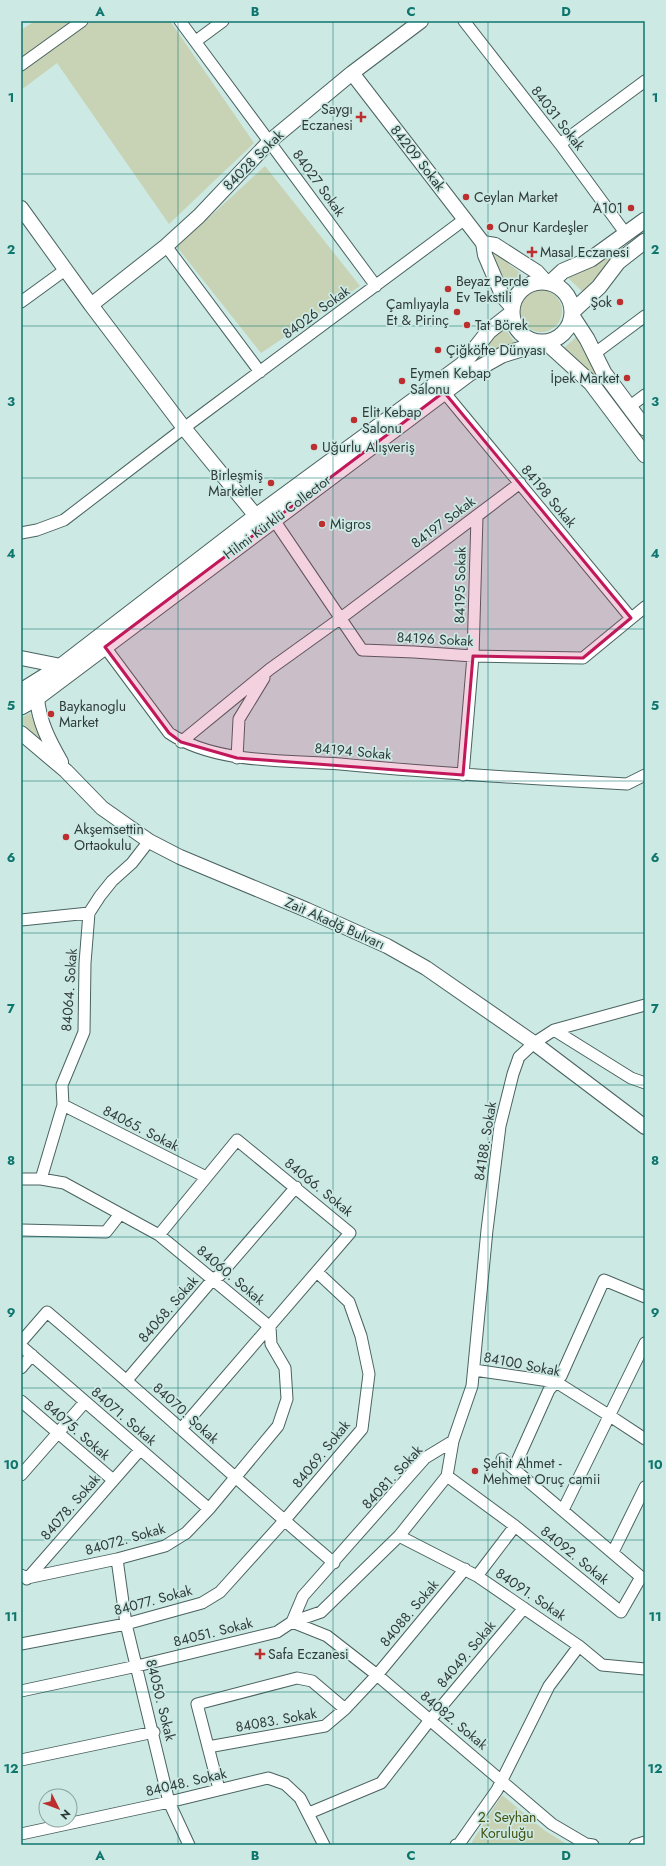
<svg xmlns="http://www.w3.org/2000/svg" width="666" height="1866" font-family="Jost,sans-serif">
  <rect width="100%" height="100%" fill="#cce9e4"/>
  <path fill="#c8d2b4" d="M35,21h135l84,122 -85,81 -112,-161 -36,27v-60z
    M265,166l95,120 -99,67 -84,-106z
    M645,231v3l-30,23 -32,35 -15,-14 46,-23z
    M491,250l32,25 -15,12z
    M520 311a21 21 0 1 1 42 0a21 21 0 1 1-42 0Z
    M504,327l11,16 -43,23 -2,-3z
    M576,337l25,43 44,58v6l-83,-94z
    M30,713l11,27 -20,-18v-4z
    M502,1795l42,35 24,15h-98z"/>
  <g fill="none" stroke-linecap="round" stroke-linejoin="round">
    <g stroke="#4a6360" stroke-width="13">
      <path id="minor" d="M180,21l196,265
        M464,21l96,123 66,90
        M196,41l27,-20
        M21,65l61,-44
        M560,144l85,-63
        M166,246l94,126
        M21,302l44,-32
        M594,354l51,-38
        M444,392l187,226
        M629,407l16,-12
        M274,520l88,130 52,2 59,4 110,2 62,-51
        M21,533l16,-3 27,-10 120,-92 281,-209
        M105,647l64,86c46,31 117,27 171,31 95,9 191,15 287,20l18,-9
        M181,742l89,-73 71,-51 179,-135 -43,33 -4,140 -10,119
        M237,758l2,-39 25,-41
        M21,920l68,-7
        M554,1030l77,48 14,5
        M63,1105l143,72
        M21,1179h20l23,4 95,52 111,92 1,17 14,24 2,31 -9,27 -69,83 -23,24 -21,13 -48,13 -90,19 -6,-3
        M41,1179l22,-74 -1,-20 22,-53 1,-69 4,-50 11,-17 12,-15 20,-18 17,-22
        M21,1230l85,2 14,-18
        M159,1235l78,-95 113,93 -169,196
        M21,1342l26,-30c97,82 190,169 287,251
        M21,1346l188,163
        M21,1368l11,-13
        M474,1370l82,12 54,34 35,23
        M127,1380l86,-101 7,-4 76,-88
        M21,1401l92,79
        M514,1468l35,-78 12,-14 43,-96 41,17
        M21,1475l64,-73
        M447,1476l68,50 106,86 20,-35 -139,-118
        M563,1510l82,-167
        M399,1536l78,40 102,70 23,19 43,4
        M613,1552l32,-65
        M117,1559l9,65 43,178 20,43
        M477,1576l38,-50
        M27,1579l113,-129
        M292,1622l35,14 50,39 175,149 34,20 7,1
        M292,1622l11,-26 122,-138 28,-17
        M21,1644l105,-20 76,-21 18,-11 64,-71 78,-92 7,-55 -8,-38 -12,-34 -32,-30
        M21,1691l116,-25 140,-34 15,-10 29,-10 78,-76 48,-60 6,-35 19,-55 15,-156 13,-104 13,-52 6,-17 15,-14 20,-13 91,-25
        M208,1747l117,-21 20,-17 32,-34 88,-106
        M21,1760l133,-28
        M219,1789l-22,-85 100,-26 15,3 33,28
        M309,1813l72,-30 45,-58 98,-117
        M21,1834l148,-32 99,-24 17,6 15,14 24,47
        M456,1845l3,-1 38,-54 52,-104 30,-40
        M635,1845l10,-3"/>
    </g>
    <g stroke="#4a6360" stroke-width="16">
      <path id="tertiary" d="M352,73l131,170 2,12 18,42 9,10
        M21,208l70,97 93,123 72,88
        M483,243l12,2 42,27 9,10
        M91,305l75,-59 33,-30 71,-75 82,-68 69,-52
        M21,658l40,8
        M37,698c2,24 12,43 24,64
        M21,733l45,38 36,37 47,33 31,16 127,53 80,36 39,22 108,75 111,84"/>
    </g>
    <g stroke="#4a6360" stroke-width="17">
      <path id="secondary" d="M512 312a30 30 0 1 1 60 0a30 30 0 1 1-60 0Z
        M550,283l13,-12 28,-12 54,-39
        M573,311l26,-24 19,-25 27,-21
        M572,316l15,23 17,34 41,55
        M546,342l45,41 54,72
        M21,691l40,-25 195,-150 207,-152 26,-33 23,-18
        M21,707l16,-9 433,-325 32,-18 39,-12"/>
    </g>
    <use href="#minor" stroke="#fff" stroke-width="11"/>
    <use href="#tertiary" stroke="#fff" stroke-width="14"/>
    <use href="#secondary" stroke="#fff" stroke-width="15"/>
  </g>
  <path fill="#c2185b" fill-opacity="0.2" stroke="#c2185b" stroke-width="3" stroke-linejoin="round" d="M444,392l187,226 -48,40 -110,-2 -10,119 -226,-17 -56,-16 -12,-9 -64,-86z"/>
  <path fill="none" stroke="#0f766e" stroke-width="1" stroke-opacity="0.55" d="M178,21v1824M333,21v1824M488,21v1824M21,174h624M21,326h624M21,478h624M21,629h624M21,781h624M21,933h624M21,1085h624M21,1237h624M21,1388h624M21,1540h624M21,1692h624"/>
  <g fill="#bd2e2f" stroke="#cce9e4" stroke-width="1.5">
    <path d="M359 111h4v4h4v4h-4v4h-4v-4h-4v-4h4z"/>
    <circle cx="466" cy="197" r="4"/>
    <circle cx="631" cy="208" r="4"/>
    <circle cx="490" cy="227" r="4"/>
    <path d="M530 246h4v4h4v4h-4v4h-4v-4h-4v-4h4z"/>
    <circle cx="448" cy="289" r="4"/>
    <circle cx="620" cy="302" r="4"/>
    <circle cx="457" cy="312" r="4"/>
    <circle cx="467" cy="325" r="4"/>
    <circle cx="438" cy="350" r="4"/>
    <circle cx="627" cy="378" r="4"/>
    <circle cx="402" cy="381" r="4"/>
    <circle cx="354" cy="420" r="4"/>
    <circle cx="314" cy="447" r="4"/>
    <circle cx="271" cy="483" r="4"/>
    <circle cx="322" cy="524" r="4"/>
    <circle cx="51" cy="714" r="4"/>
    <circle cx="66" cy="837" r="4"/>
    <circle cx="475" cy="1471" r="4"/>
    <path d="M258 1648h4v4h4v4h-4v4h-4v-4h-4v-4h4z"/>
  </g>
  <g text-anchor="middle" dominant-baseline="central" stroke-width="3.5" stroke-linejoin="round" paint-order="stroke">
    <g font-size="14" fill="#2f3b39" stroke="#cce9e4" text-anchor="start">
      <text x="353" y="109" text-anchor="end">Saygı<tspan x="353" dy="16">Eczanesi</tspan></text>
      <text x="474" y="197">Ceylan Market</text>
      <text x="623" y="208" text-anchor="end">A101</text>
      <text x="498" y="227">Onur Kardeşler</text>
      <text x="540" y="252">Masal Eczanesi</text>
      <text x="456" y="281">Beyaz Perde<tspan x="456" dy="16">Ev Tekstili</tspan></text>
      <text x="612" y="302" text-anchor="end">Şok</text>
      <text x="449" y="304" text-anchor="end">Çamlıyayla<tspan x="449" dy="16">Et &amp; Pirinç</tspan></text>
      <text x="475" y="325">Tat Börek</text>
      <text x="446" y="350">Çiğköfte Dünyası</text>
      <text x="410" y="373">Eymen Kebap<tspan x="410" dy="16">Salonu</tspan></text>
      <text x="619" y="378" text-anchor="end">İpek Market</text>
      <text x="362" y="412">Elit Kebap<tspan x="362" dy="16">Salonu</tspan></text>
      <text x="322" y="447">Uğurlu Alışveriş</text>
      <text x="263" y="475" text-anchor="end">Birleşmiş<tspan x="263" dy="16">Marketler</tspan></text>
      <text x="330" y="524">Migros</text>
      <text x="59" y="706">Baykanoglu<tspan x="59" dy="16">Market</tspan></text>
      <text x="74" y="829">Akşemsettin<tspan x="74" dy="16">Ortaokulu</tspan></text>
      <text x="483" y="1463">Şehit Ahmet -<tspan x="483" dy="16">Mehmet Oruç camii</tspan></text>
      <text x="268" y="1654">Safa Eczanesi</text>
    </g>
    <g font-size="14" fill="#2f3b39" stroke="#cce9e4">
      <text transform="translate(558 118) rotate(52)">84031 Sokak</text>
      <text transform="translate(418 158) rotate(52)">84209 Sokak</text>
      <text transform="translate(253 160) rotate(-45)">84028 Sokak</text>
      <text transform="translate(319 183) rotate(54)">84027 Sokak</text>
      <text transform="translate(316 312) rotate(-36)">84026 Sokak</text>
      <text transform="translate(549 496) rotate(50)">84198 Sokak</text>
      <text transform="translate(277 517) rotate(-37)">Hilmi Kürklü Collector</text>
      <text transform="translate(443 522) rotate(-37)">84197 Sokak</text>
      <text transform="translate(460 585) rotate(-89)">84195 Sokak</text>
      <text transform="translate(435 639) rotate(3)">84196 Sokak</text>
      <text transform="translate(353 751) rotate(5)">84194 Sokak</text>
      <text transform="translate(335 923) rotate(24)">Zait Akadğ Bulvarı</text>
      <text transform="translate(69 990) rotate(-86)">84064. Sokak</text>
      <text transform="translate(141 1128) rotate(27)">84065. Sokak</text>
      <text transform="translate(485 1141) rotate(-81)">84188. Sokak</text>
      <text transform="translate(319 1187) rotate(39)">84066. Sokak</text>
      <text transform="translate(231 1275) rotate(40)">84060. Sokak</text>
      <text transform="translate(168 1309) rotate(-49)">84068. Sokak</text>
      <text transform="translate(522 1364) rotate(11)">84100 Sokak</text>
      <text transform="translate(186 1413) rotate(42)">84070. Sokak</text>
      <text transform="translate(124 1416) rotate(41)">84071. Sokak</text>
      <text transform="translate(77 1430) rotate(41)">84075. Sokak</text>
      <text transform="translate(321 1454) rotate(-51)">84069. Sokak</text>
      <text transform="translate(392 1477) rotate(-47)">84081. Sokak</text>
      <text transform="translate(70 1507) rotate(-49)">84078. Sokak</text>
      <text transform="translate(125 1539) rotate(-16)">84072. Sokak</text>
      <text transform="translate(575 1555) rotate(39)">84092. Sokak</text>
      <text transform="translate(531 1594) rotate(34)">84091. Sokak</text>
      <text transform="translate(153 1600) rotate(-15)">84077. Sokak</text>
      <text transform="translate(409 1613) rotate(-50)">84088. Sokak</text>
      <text transform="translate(213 1632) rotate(-14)">84051. Sokak</text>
      <text transform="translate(466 1654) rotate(-50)">84049. Sokak</text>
      <text transform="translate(161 1700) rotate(76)">84050. Sokak</text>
      <text transform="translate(276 1720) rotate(-10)">84083. Sokak</text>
      <text transform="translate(454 1720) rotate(40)">84082. Sokak</text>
      <text transform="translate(186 1782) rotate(-13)">84048. Sokak</text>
    </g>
    <g font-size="14" fill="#43510f" stroke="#cce9e4">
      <text x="507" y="1817">2. Seyhan<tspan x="507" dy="16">Koruluğu</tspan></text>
    </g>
  </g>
  <rect width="666" height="1866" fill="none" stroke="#cce9e4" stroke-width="44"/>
  <g transform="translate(58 1808) rotate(132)"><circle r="19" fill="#cce9e4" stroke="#8da3a0"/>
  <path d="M0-3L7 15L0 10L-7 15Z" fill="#bd2e2f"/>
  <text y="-6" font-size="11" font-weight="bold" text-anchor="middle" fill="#2f3b39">N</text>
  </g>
  <rect x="22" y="22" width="622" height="1822" fill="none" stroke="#0f766e" stroke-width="1.5"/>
  <g font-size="13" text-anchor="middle" font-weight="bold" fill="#0f766e">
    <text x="100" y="16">A</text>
    <text x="255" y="16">B</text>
    <text x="411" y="16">C</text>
    <text x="566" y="16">D</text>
    <text x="11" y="102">1</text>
    <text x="655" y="102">1</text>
    <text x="11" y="254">2</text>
    <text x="655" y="254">2</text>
    <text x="11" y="406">3</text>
    <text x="655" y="406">3</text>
    <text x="11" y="558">4</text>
    <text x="655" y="558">4</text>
    <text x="11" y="710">5</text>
    <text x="655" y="710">5</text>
    <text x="11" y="862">6</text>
    <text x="655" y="862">6</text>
    <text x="11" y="1013">7</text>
    <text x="655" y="1013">7</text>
    <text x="11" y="1165">8</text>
    <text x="655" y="1165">8</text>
    <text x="11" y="1317">9</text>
    <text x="655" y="1317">9</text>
    <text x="11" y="1469">10</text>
    <text x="655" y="1469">10</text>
    <text x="11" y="1621">11</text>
    <text x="655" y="1621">11</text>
    <text x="11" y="1773">12</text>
    <text x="655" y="1773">12</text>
    <text x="100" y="1860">A</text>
    <text x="255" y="1860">B</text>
    <text x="411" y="1860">C</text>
    <text x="566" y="1860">D</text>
  </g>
</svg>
